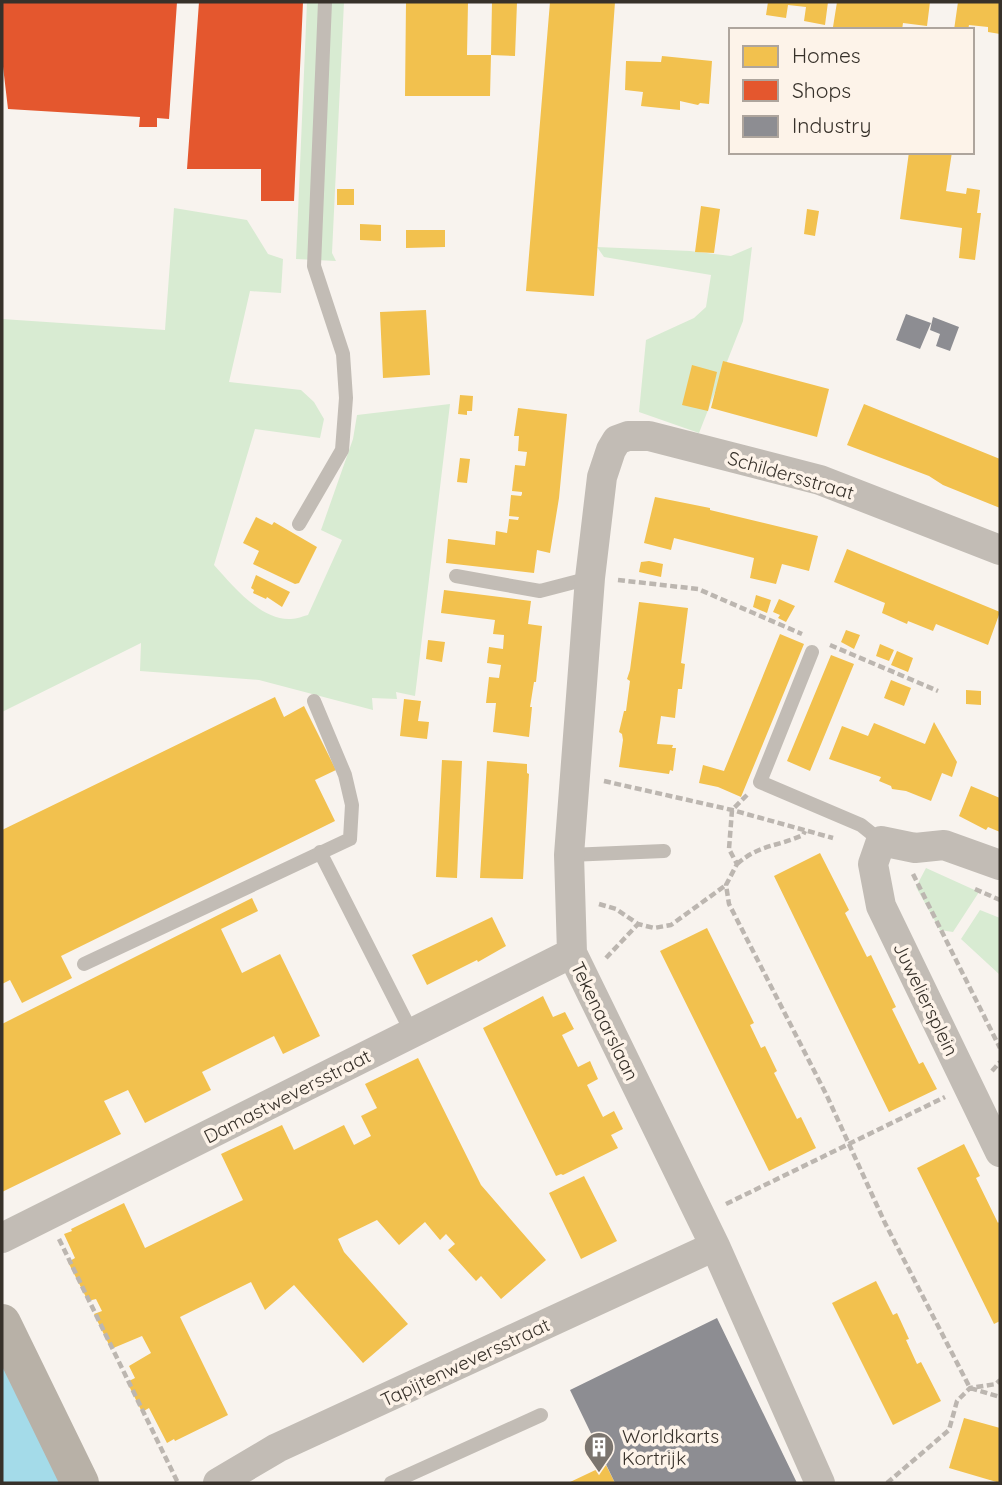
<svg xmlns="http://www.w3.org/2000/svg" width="1002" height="1485" font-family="Quicksand,sans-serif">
  <rect width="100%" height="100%" fill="#f8f3ee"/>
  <path fill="#d8ebd2" d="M307,2h37l-12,251 4,8 -40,-2z
    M174,208l73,12 21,34 15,5 -2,34 -31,-2 -21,91 72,8 13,12 10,17 -4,19 -65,-9 -41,136c18,20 47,56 77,54 6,0 12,-3 17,-4l34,-75 -21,-10 32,-91 4,-24 93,-11 -35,292 -19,-4 1,7 -25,-1 1,12 -114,-30 -119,-9 1,-28 -139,69v-393l163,11z
    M597,247l93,4 41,5 21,-9 -9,74 -44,112 -60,-21 7,-72 48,-22 12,-11 5,-32 -107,-18z
    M926,868l53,24 -26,40 -13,-2 -24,-43z
    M980,910l20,8v57l-39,-36z"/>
  <path fill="#a4dbe9" d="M2,1363l59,120h-59z"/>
  <path fill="#f2c14e" d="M406,2h62l-1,53h24l-1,41h-85z
    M492,2h25l-2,54 -24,-1z
    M550,2h65l-21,294 -68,-5z
    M768,2h60l-3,23 -21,-4 2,-14 -18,-2 -2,13 -20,-3z
    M837,2h93l-3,24 -24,-3 -1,7h-57l-12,-3z
    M958,2h42v32l-12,-2v-5l-19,-2 -1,5h-14z
    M662,56l50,5 -3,43 -9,-1 -2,2 -18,-4v9l-39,-4 2,-14 -18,-2 1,-29 35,1z
    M909,152h43l-6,39 20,3 1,-6 13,2 -3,23h4l-6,47 -16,-2 3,-30 -62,-9z
    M337,189h17v16h-17z
    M701,206l19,3 -6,44 -19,-1z
    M807,209l12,2 -4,25 -11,-2z
    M360,224l21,1v16l-21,-1z
    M406,230h39v17l-39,1z
    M426,310l4,65 -47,3 -3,-66z
    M723,361l106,28 -12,48 -106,-29z
    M692,365l25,7 -9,39 -26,-6z
    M460,395l13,1 -1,15h-5v4l-9,-1z
    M864,404l136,55v49l-57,-23 -14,-9 -82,-31z
    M518,408l49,6 -8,84 -9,55 -13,-3 -3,23 -88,-10 2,-24 47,6 1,-14 11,2 2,-14 9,1 1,-3 -10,-1 2,-21 10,1 1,-2v-2l-10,-1 3,-26 10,1 2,-14 -9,-1 1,-15h-5z
    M460,458l10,1 -3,24 -10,-1z
    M655,497l55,11v2l108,26 -9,35 -27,-7 -6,20 -26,-6 4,-20 -80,-20 -3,12 -27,-7z
    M256,517l16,8 2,-3 43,25 -18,36 -4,1 -42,-20 6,-13 -16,-8z
    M847,549l153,63 -12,33 -52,-21 -3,7 -25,-10 -1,3 -25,-11 3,-10 -51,-21z
    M649,561l14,3 -2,13 -22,-5 2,-10z
    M256,575l34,17 -8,15 -15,-10 -1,2 -13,-6 1,-3 -3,-2z
    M444,590l87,11 -3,23 14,2 -6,56h-2l-4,25h2l-3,30 -36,-5 3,-29h-10l3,-26 10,1 2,-13 -14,-2 2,-16 14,2 1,-14 -11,-1 2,-14 -54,-7z
    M756,595l15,5 -4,13 -14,-6z
    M779,599l16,7 -9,16 -8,-4 2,-3 -7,-3z
    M639,602l49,6 -7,55 4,1 -3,25h-4l-3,29 -14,-2 -4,28 16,1 -1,3h4l-3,23 -3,-1 -1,4 -50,-7 4,-27 -1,-6 -3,-2 5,-21h2l4,-30 -3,-2 3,-9z
    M846,630l14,5 -6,14 -13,-7z
    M780,634l24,10 -63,153 -23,-10 -19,-4 4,-18 21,6z
    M428,640l17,2 -3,20 -16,-3z
    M880,644l14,6 -5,11 -13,-5z
    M897,651l16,7 -5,14 -17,-7z
    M831,655l23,9 -44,107 -23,-10z
    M891,680l20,8 -7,18 -20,-8z
    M966,690l15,1v14l-15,-1z
    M275,697l9,20 20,-11 32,64 -21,10 20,41 -274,135 11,22 -50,25 -12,-23 -8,4v-154z
    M404,699l17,2 -3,20 11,1 -2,17 -27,-3z
    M934,722l23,40 -5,15 -10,-4 -11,28 -25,-10 -14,-2 -1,-3 -12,-5 2,-4 -52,-18 13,-33 26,10 6,-13 51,21z
    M442,760l20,1 -5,117 -21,-1z
    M487,761l40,3v9l2,1 -6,105 -43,-1z
    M971,786l29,12v34l-12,-5 -2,3 -27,-14z
    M820,853l29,57 -4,3 22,44 4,-2 25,52 -4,2 27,55 4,-2 14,27 -48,23 -115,-236z
    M252,898l6,13 -37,18 21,44 38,-19 40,82 -37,18 -9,-18 -72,36 9,18 -66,33 -17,-33 -24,11 17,33 -119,58v-168z
    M492,917l14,29 -28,16 -1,-2 -50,25 -15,-30z
    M707,928l47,95 -4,2 11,23 4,-2 12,25 -3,2 23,46 4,-2 15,31 -47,23 -109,-220z
    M543,996l10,21 12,-5 9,17 -12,6 16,32 12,-6 8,18 -11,6 16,32 11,-6 9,18 -12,6 7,13 -55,27 -2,-1 -5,2 -73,-148z
    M418,1058l63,127 65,75 -45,39 -20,-23 -5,5 -28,-31 7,-6 -9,-10 -6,6 -15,-18 -26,23 -22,-25 -39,19 6,13 64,72 -45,39 -69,-78 -29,25 -14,-28 -71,35 48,98 -53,26 -1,-2 -7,4 -18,-35 -7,4 -15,-30 8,-4 -6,-12 22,-13 -9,-17 -31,13 -17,-35 8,-3 -6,-12 -8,2 -20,-39 7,-4 -11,-24 8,-3 -1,-2 53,-26 21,45 98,-48 -22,-46 61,-29 12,25 50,-25 10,20 17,-9 -10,-20 16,-8 -12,-24z
    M964,1144l16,32 -4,2 22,45 2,-2v100l-6,3 -77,-156z
    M584,1176l33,65 -36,18 -32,-66z
    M876,1281l17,34 4,-2 12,26 -3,1 11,24 4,-2 20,39 -48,24 -61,-122z
    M964,1418l36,10v55l-51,-15z
    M606,1465l9,18h-47z"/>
  <path fill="#e4572e" d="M2,2h175l-8,117 -12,-1v9h-18l1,-10 -132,-8 -6,-51z
    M199,2h104l-9,199h-33v-32h-74z"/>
  <path fill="#8d8d92" d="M906,314l25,9 -11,26 -24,-9z
    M933,317l26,10 -9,24 -14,-5 4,-12 -10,-4z
    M717,1318l80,165h-182l-45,-93z"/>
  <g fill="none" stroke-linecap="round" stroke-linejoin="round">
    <path stroke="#bcb6b0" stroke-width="4.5" stroke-dasharray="7 3.5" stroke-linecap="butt" d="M618,580l80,9 104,45
      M830,645l108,46
      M604,781l128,29 101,28
      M747,795l-15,15 -3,39 8,15 -11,21 3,19 98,192 58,127 85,165 30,9
      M737,864c23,-20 40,-17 66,-29l2,-4
      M913,874l87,174
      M975,889l25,11
      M599,904l17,5 22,15 16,4 17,-3 55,-40
      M606,958l32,-34
      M992,1071l8,-9
      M726,1204l219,-107
      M59,1239l119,244
      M887,1483l62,-53 8,-29 13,-13 26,-4 4,-4"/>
    <path stroke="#c2bcb5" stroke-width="14" d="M299,524l43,-74 4,-52 -3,-44 -29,-88 11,-264
      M456,576l84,15 50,-13
      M812,652l-52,130 101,43 20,16
      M320,852l92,181
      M569,855l95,-4
      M84,964l266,-125 2,-34 -7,-30 -31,-74
      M391,1483l150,-68"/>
    <path stroke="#c2bcb5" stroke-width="30" d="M1000,865l-56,-20 -29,3 -34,-7 -8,23 8,42 119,246
      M2,1238l570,-285
      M218,1483l59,-35 438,-202
      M820,1483l-105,-237 -143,-293 -3,-98 21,-277 12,-101 9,-27 6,-10 11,-4h21l171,44 180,70"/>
    <path stroke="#b8b1a7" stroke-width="38" d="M2,1323l78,160"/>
  </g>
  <defs>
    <g id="building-pin" transform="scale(1.575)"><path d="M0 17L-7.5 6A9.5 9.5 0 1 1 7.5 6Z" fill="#7b756f" stroke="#fdf3e9"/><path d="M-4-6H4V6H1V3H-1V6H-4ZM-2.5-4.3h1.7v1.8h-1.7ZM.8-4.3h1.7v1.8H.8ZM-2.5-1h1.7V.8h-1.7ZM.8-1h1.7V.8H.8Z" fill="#fff"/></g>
  </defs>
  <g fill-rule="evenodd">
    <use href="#building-pin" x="599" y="1447"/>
  </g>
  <g text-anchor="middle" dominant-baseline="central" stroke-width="7" stroke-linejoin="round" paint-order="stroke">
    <g font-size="19" fill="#37312a" stroke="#fdf3e9">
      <text transform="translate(791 475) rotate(16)">Schildersstraat</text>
      <text transform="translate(926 999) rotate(64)">Juweliersplein</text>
      <text transform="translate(605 1021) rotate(64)">Tekenaarslaan</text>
      <text transform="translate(287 1096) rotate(-27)">Damastweversstraat</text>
      <text transform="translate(465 1362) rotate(-25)">Tapijtenweversstraat</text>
    </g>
    <g font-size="19" fill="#37312a" stroke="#fdf3e9" text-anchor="start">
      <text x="622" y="1436">Worldkarts<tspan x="622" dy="22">Kortrijk</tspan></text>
    </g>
  </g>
  <rect width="1002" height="1485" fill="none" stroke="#37312a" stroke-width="7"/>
  <rect x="729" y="28" width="245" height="126" fill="#fdf3e9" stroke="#aea59d" stroke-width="2"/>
  <rect x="743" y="46" width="35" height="21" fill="#f2c14e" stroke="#aea59d" stroke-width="2"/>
  <text x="792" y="63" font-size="21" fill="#37312a">Homes</text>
  <rect x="743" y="80" width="35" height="21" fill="#e4572e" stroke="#aea59d" stroke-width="2"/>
  <text x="792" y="98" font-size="21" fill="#37312a">Shops</text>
  <rect x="743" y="116" width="35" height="21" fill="#8d8d92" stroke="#aea59d" stroke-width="2"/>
  <text x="792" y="133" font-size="21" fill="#37312a">Industry</text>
</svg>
